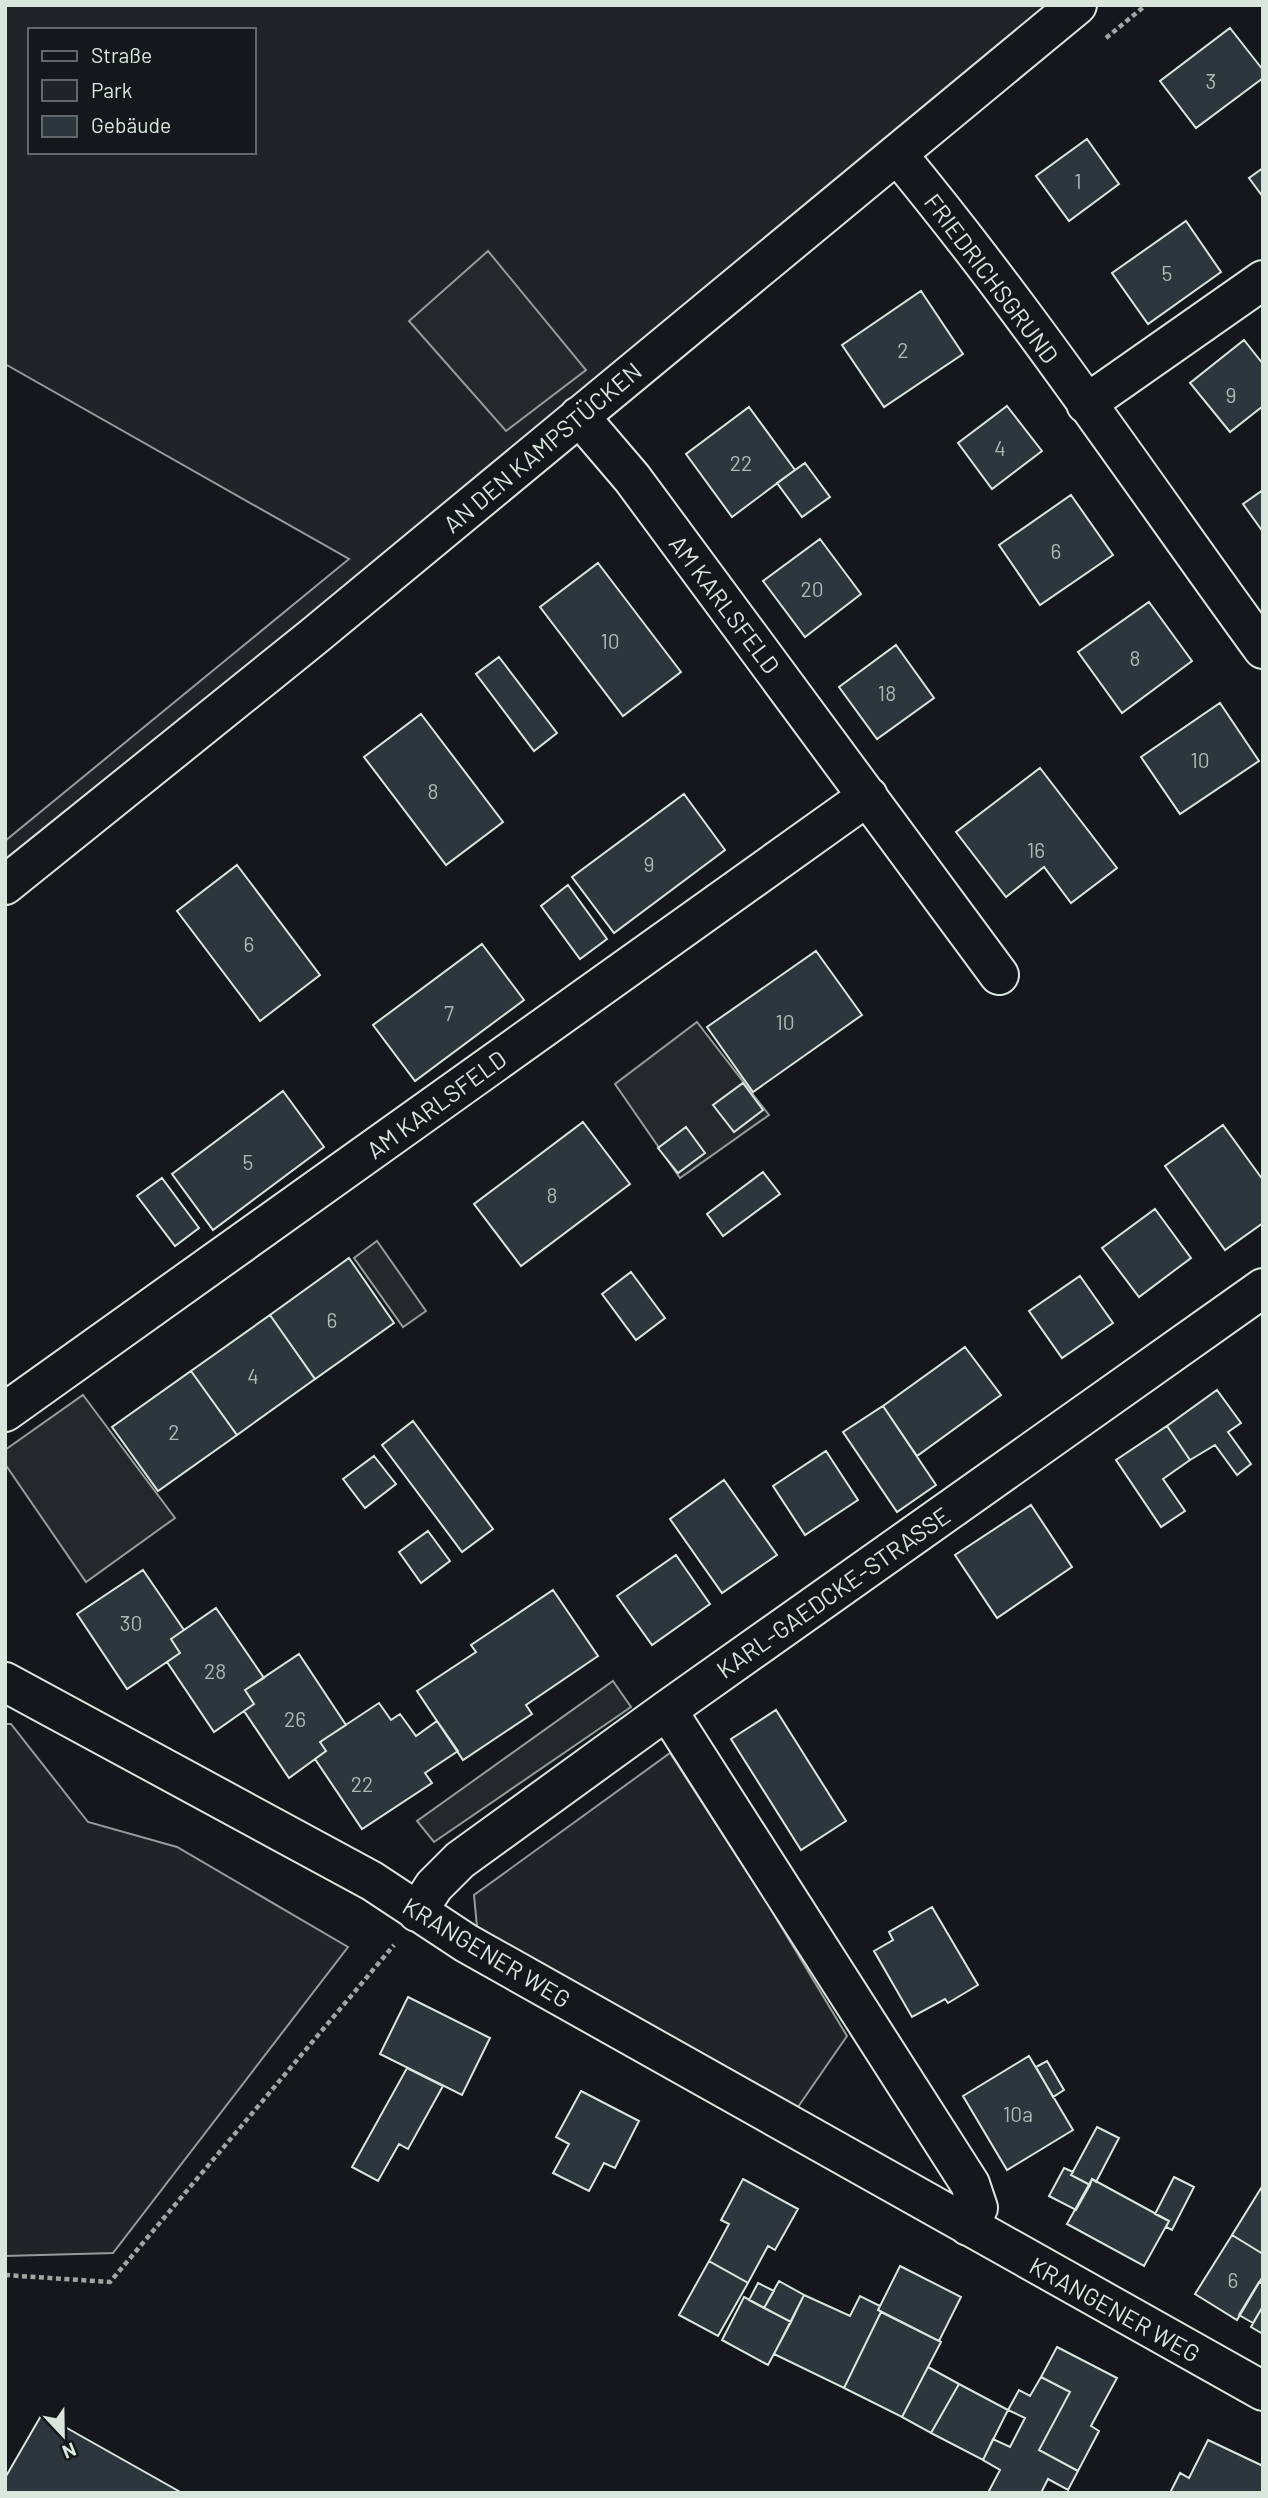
<svg xmlns="http://www.w3.org/2000/svg" width="1268" height="2498" font-family="Barlow,sans-serif">
  <rect width="100%" height="100%" fill="#14181c"/>
  <path fill="#202428" stroke="#939e99" stroke-width="2" fill-rule="evenodd" d="M5,5h1048l-1048,860v-24l344,-282 -344,-195zM30,30h224v122h-224z
    M5,1724h6l77,98 89,25 171,100 -235,306 -108,3z
    M670,1753l94,145 83,138 -49,71 -321,-180 -3,-32z"/>
  <path fill="#24282b" stroke="#939e99" stroke-width="2" d="M488,251l98,119 -80,61 -97,-110z
    M697,1022l72,93 -89,63 -65,-94z
    M377,1241l49,70 -23,16 -49,-69z
    M83,1395l92,123 -89,64 -81,-118v-14z
    M613,1681l18,26 -197,135 -17,-21z"/>
  <path fill="#2c363c" stroke="#d8e6dc" stroke-width="2" d="M1230,28l33,42v8l-67,50 -36,-47z
    M1087,139l32,45 -50,37 -33,-45z
    M1263,168v29l-14,-19z
    M1186,221l35,51 -73,52 -36,-51z
    M921,291l42,63 -79,53 -42,-62z
    M1244,340l19,24v42l-33,26 -40,-49z
    M1007,406l35,45 -50,38 -34,-46z
    M749,407l46,63 -63,47 -46,-63z
    M805,463l25,34 -28,20 -25,-34z
    M1263,490v42l-20,-28z
    M1071,495l42,60 -73,50 -41,-60z
    M820,539l41,55 -56,43 -42,-56z
    M598,563l83,109 -58,44 -83,-109z
    M1149,602l43,59 -70,52 -44,-61z
    M896,645l38,53 -57,41 -38,-52z
    M499,657l58,76 -23,18 -58,-77z
    M1220,703l39,58 -79,53 -39,-57z
    M421,714l82,108 -57,43 -82,-108z
    M1040,768l77,100 -46,35 -27,-36 -38,30 -50,-65z
    M684,794l41,56 -111,83 -42,-56z
    M237,865l83,110 -60,46 -83,-110z
    M568,885l39,54 -27,20 -39,-53z
    M482,944l42,56 -109,81 -42,-56z
    M816,951l46,64 -109,77 -46,-65z
    M743,1083l20,27 -29,22 -21,-27z
    M283,1091l41,56 -111,83 -41,-56z
    M583,1122l47,62 -109,82 -47,-62z
    M1223,1125l40,55v43l-38,27 -60,-84z
    M686,1127l19,26 -27,20 -20,-25z
    M763,1172l17,22 -57,42 -16,-22z
    M162,1178l37,50 -24,18 -38,-50z
    M1155,1209l36,49 -52,39 -37,-49z
    M349,1258l45,65 -79,56 -45,-64z
    M631,1272l34,46 -29,22 -34,-46z
    M1080,1276l33,47 -51,35 -33,-47z
    M270,1315l45,64 -78,56 -46,-64z
    M965,1347l36,48 -84,61 -34,-50z
    M191,1371l46,64 -79,56 -46,-64z
    M1217,1390l24,33 -13,9 23,32 -14,11 -22,-30 -25,15 -23,-34z
    M883,1406l53,79 -39,27 -54,-80z
    M413,1421l80,108 -31,23 -80,-107z
    M1167,1426l23,34 -27,19 22,32 -24,16 -45,-67z
    M826,1451l32,49 -53,35 -32,-49z
    M374,1456l22,28 -31,24 -22,-29z
    M724,1480l53,75 -55,38 -52,-74z
    M1031,1505l41,62 -75,51 -42,-63z
    M428,1531l22,30 -29,22 -22,-31z
    M676,1555l34,49 -58,41 -35,-49z
    M143,1570l41,60 -13,9 9,14 -53,36 -50,-75z
    M553,1590l45,66 -72,49 6,9 -69,46 -46,-69 59,-39 -5,-7z
    M216,1608l48,70 -19,12 9,14 -40,28 -47,-70 13,-9 -9,-14z
    M299,1654l47,71 -26,17 6,9 -37,27 -45,-67 10,-7 -9,-14z
    M379,1703l12,17 9,-6 16,22 21,-15 21,30 -33,22 7,10 -70,46 -47,-70 11,-8 -6,-9z
    M776,1710l70,111 -45,29 -70,-111z
    M932,1907l46,78 -30,18 -3,-4 -33,18 -38,-66 19,-11 -4,-8z
    M408,1997l82,41 -28,57 -82,-41z
    M1029,2056l44,74 -66,40 -44,-74z
    M1047,2061l17,29 -11,7 -17,-30z
    M407,2068l36,18 -35,63 -9,-5 -21,37 -26,-14z
    M581,2091l58,30 -24,47 -11,-5 -15,28 -36,-18 16,-29 -13,-7z
    M1097,2127l22,11 -23,44 -4,-3 -2,6 -19,-10z
    M1064,2168l9,4 -2,3 19,10 -14,25 -27,-14z
    M1174,2177l20,10 -22,43 -6,-3 3,-6 -14,-7z
    M743,2179l55,30 -23,41 -7,-4 -20,37 -39,-22 20,-37 -8,-4z
    M1092,2179l77,42 -25,45 -77,-42z
    M1263,2185v69l-31,-19z
    M1232,2235l31,19v22l-26,44 -42,-26z
    M709,2261l39,22 -30,53 -39,-21z
    M900,2266l61,31 -22,44 -61,-31z
    M779,2281l25,14 -13,27 -27,-14z
    M1259,2282l4,2v22l-10,17 -14,-8z
    M758,2283l16,8 -10,17 -15,-8z
    M804,2295l46,21 10,-20 20,10 -2,4 3,2 -37,76 -70,-34z
    M744,2297l47,25 -23,43 -46,-25z
    M1263,2306v28l-12,-7z
    M881,2312l60,30 -39,75 -58,-29z
    M1057,2347l60,31 -26,48 8,5 -21,40 -39,-21 31,-58 -29,-15z
    M928,2367l31,17 -28,49 -29,-16z
    M1041,2377l29,15 -31,58 39,21 -10,19 -20,-11 -7,14h-49l-3,-2 11,-21 -17,-10 10,-21 17,8 15,-29 -17,-8 11,-20 11,6z
    M959,2384l49,26 -25,50 -52,-27z
    M42,2414l140,79h-177v-15z
    M1208,2440l55,26v27h-93l10,-20 9,5z"/>
  <g fill="none" stroke-linecap="round" stroke-linejoin="round">
    <g stroke="#d8e6dc" stroke-width="42">
      <path id="street" d="M897,154c131,158 245,329 366,495
        M1086,404l177,-124
        M579,416l53,62 367,497
        M5,885l308,-248 764,-632
        M5,1412l863,-616
        M5,1682l367,199 94,62 797,448
        M667,1710l303,474 8,24 -10,18
        M417,1912l17,-26 26,-26 207,-150 596,-422"/>
    </g>
    <path stroke="#9da8a2" stroke-width="4.5" stroke-dasharray="5 3.5" stroke-linecap="butt" d="M1106,38l40,-33
      M5,2275l105,7 284,-337"/>
    <use href="#street" stroke="#14181c" stroke-width="38"/>
  </g>
  <g text-anchor="middle" dominant-baseline="central" stroke-width="5" stroke-linejoin="round" paint-order="stroke">
    <g font-size="21" fill="#adbab4">
      <text x="1211" y="80">3</text>
      <text x="1078" y="180">1</text>
      <text x="1167" y="272">5</text>
      <text x="903" y="349">2</text>
      <text x="1231" y="394">9</text>
      <text x="1000" y="447">4</text>
      <text x="741" y="462">22</text>
      <text x="1056" y="550">6</text>
      <text x="812" y="588">20</text>
      <text x="610" y="640">10</text>
      <text x="1135" y="657">8</text>
      <text x="887" y="692">18</text>
      <text x="1200" y="759">10</text>
      <text x="433" y="790">8</text>
      <text x="1036" y="849">16</text>
      <text x="649" y="863">9</text>
      <text x="249" y="943">6</text>
      <text x="449" y="1012">7</text>
      <text x="785" y="1021">10</text>
      <text x="248" y="1161">5</text>
      <text x="552" y="1194">8</text>
      <text x="332" y="1319">6</text>
      <text x="253" y="1375">4</text>
      <text x="174" y="1431">2</text>
      <text x="131" y="1622">30</text>
      <text x="215" y="1670">28</text>
      <text x="295" y="1718">26</text>
      <text x="362" y="1783">22</text>
      <text x="1018" y="2113">10a</text>
      <text x="1233" y="2279">6</text>
    </g>
    <g font-size="24" fill="#d8e6dc" stroke="#14181c">
      <text transform="translate(992 278) rotate(53)">FRIEDRICHSGRUND</text>
      <text transform="translate(542 447) rotate(-40)">AN DEN KAMPSTÜCKEN</text>
      <text transform="translate(725 604) rotate(53)">AM KARLSFELD</text>
      <text transform="translate(436 1104) rotate(-36)">AM KARLSFELD</text>
      <text transform="translate(833 1592) rotate(-35)">KARL-GAEDCKE-STRASSE</text>
      <text transform="translate(487 1952) rotate(31)">KRANGENER WEG</text>
      <text transform="translate(1115 2309) rotate(29)">KRANGENER WEG</text>
    </g>
  </g>
  <rect width="1268" height="2498" fill="none" stroke="#d8e6dc" stroke-width="14"/>
  <rect x="28" y="28" width="228" height="126" fill="#14181c" stroke="#626a69" stroke-width="2"/>
  <rect x="42" y="51" width="35" height="10" fill="#14181c" stroke="#626a69" stroke-width="2"/>
  <text x="91" y="63" font-size="21" fill="#d8e6dc">Straße</text>
  <rect x="42" y="80" width="35" height="21" fill="#202428" stroke="#626a69" stroke-width="2"/>
  <text x="91" y="98" font-size="21" fill="#d8e6dc">Park</text>
  <rect x="42" y="116" width="35" height="21" fill="#2c363c" stroke="#626a69" stroke-width="2"/>
  <text x="91" y="133" font-size="21" fill="#d8e6dc">Gebäude</text>
  <g transform="translate(63 2435) rotate(158)" stroke="#14181c" stroke-width="5" paint-order="stroke">
  <path d="M0-5L12 26L0 18L-12 26Z" fill="#d8e6dc"/>
  <text y="-10" font-size="19" font-weight="bold" text-anchor="middle" fill="#d8e6dc">N</text>
  </g>
</svg>
